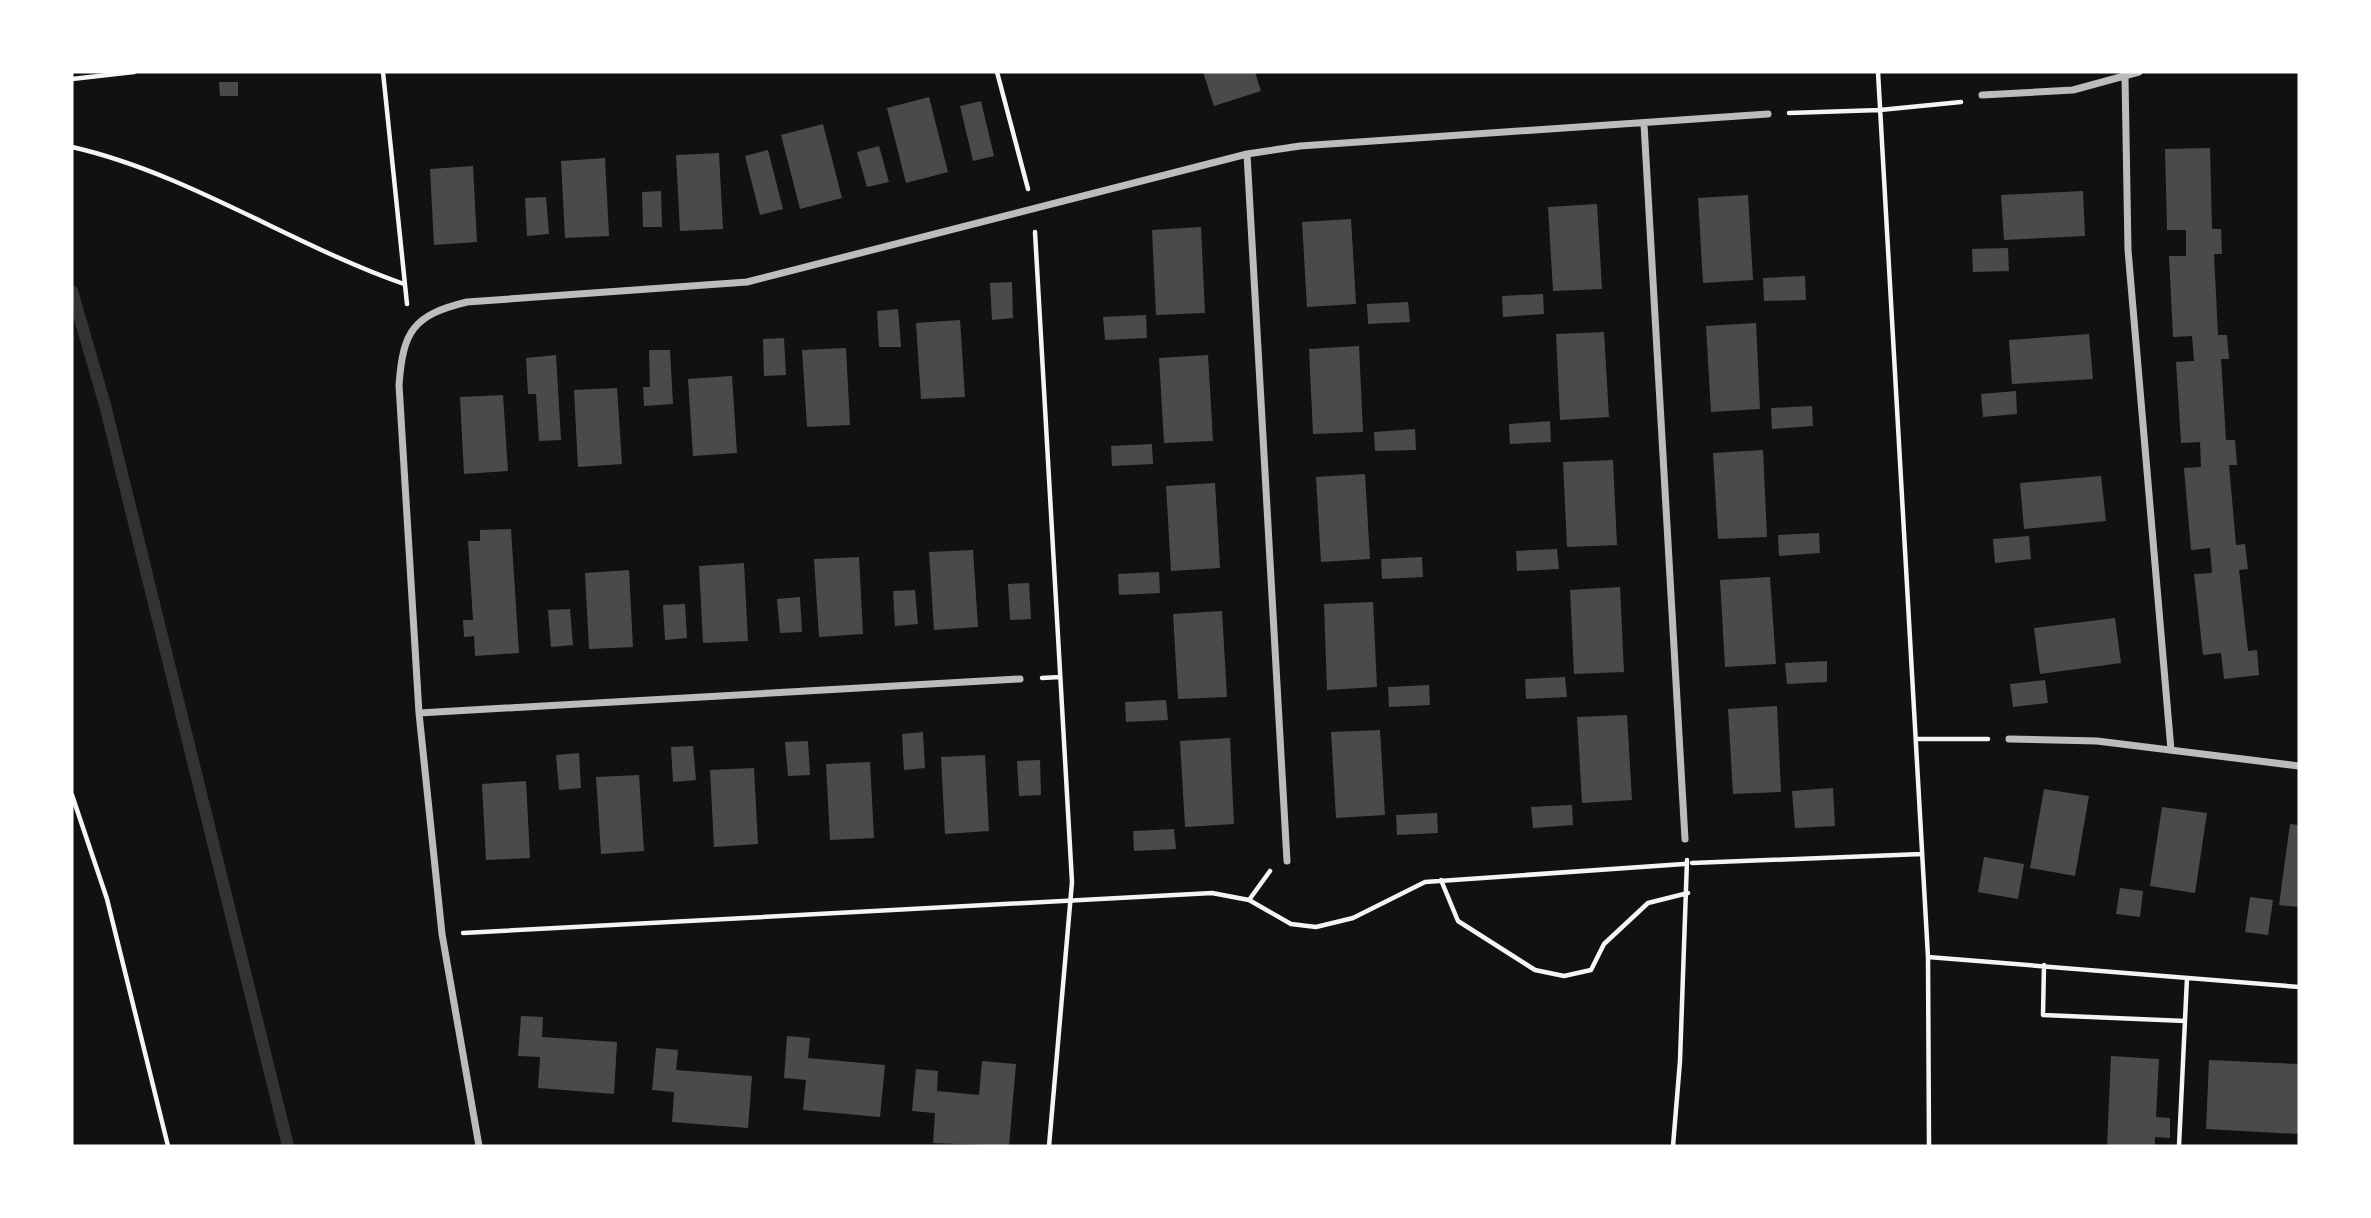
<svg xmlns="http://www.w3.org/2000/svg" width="2371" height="1218" font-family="'DM Sans',sans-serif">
  <rect width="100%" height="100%" fill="#111"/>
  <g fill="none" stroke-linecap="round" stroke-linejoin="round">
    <path stroke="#333" stroke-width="12" d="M72,291l33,114 183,741"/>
  </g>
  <path fill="#4a4a4a" d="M1203,72h52l6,19 -47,15z
    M219,82h19v14h-18z
    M929,97l19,75 -42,11 -19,-75z
    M981,101l13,55 -21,5 -13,-55z
    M823,124l19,74 -42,11 -19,-74z
    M879,146l10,36 -22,5 -10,-35z
    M2210,148l2,81h9l1,25h-8l4,81h9l2,24h-8l5,81h9l2,25h-8l7,80 9,-1 3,25 -9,1 9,81 9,-1 2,25 -35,4 -3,-26 -18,2 -9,-81 18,-1 -2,-25 -19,2 -7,-82 17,-1 -1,-25 -19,1 -5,-81 18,-1 -2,-25 -19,1 -4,-81h17v-26h-19l-2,-81z
    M768,150l15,59 -23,6 -15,-59z
    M719,153l4,76 -43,2 -4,-76z
    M605,158l4,78 -44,2 -4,-77z
    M473,166l4,76 -43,3 -4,-76z
    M661,191l1,36h-19l-1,-35z
    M2083,191l2,45 -81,4 -3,-45z
    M1748,195l5,85 -50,3 -5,-85z
    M546,197l3,37 -22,2 -2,-38z
    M1597,204l5,85 -49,2 -5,-84z
    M1351,219l5,85 -49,3 -5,-85z
    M1201,227l4,86 -49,2 -4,-85z
    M2008,248l1,23 -36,1 -1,-23z
    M1805,276l1,24 -42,1 -1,-23z
    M1012,282l1,36 -21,2 -2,-37z
    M1543,294l1,20 -41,3 -1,-21z
    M1408,302l2,20 -42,2 -1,-20z
    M898,309l3,38h-22l-2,-36z
    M1146,315l1,23 -42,2 -2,-23z
    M960,320l5,77 -44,2 -5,-76z
    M1756,323l4,86 -49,3 -5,-86z
    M1604,332l5,85 -49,3 -4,-86z
    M2089,334l4,45 -81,5 -3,-44z
    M784,338l2,37 -22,1 -1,-37z
    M1359,346l4,86 -50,2 -4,-85z
    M846,348l4,77 -43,2 -5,-77z
    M649,350h21l3,54 -29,2 -1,-19h7z
    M556,355l5,85 -22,1 -3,-47h-8l-2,-36z
    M1208,355l5,86 -49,2 -5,-85z
    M732,376l5,77 -44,3 -5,-77z
    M617,388l5,76 -44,3 -4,-77z
    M2016,391l1,23 -34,3 -2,-23z
    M503,395l5,76 -44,3 -4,-77z
    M1812,406l1,20 -41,3 -1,-21z
    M1550,421l1,21 -41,2 -1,-20z
    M1415,429l1,21 -41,1 -1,-19z
    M1152,444l1,20 -41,2 -1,-20z
    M1763,450l4,87 -49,2 -5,-86z
    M1613,460l4,85 -50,2 -4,-85z
    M1365,474l5,85 -49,3 -5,-85z
    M2101,476l5,45 -82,8 -4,-46z
    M1215,483l5,85 -49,3 -5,-85z
    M511,529l8,124 -44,3 -1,-20 -10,1 -1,-17h10l-5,-79h12v-11z
    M1819,533l1,20 -41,3 -1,-21z
    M2029,536l2,23 -36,4 -2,-24z
    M1557,549l2,20 -42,2 -1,-20z
    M973,550l5,77 -44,3 -5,-78z
    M859,557l4,77 -44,3 -5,-78z
    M1422,557l1,20 -41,2 -1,-20z
    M744,563l4,78 -45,2 -4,-77z
    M629,570l4,77 -44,2 -4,-76z
    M1159,572l1,21 -41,2 -1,-21z
    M1770,577l6,87 -51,3 -5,-87z
    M1029,583l2,36 -21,1 -2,-36z
    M1620,587l4,85 -50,2 -4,-84z
    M915,590l3,34 -23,2 -2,-35z
    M800,597l2,35 -22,1 -3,-34z
    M1373,602l4,85 -50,3 -3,-86z
    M685,604l2,34 -22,2 -2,-35z
    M570,609l3,36 -22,2 -3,-37z
    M1222,611l5,86 -49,2 -5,-85z
    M2115,618l6,45 -81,11 -6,-46z
    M1827,661v21l-40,2 -2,-21z
    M1565,677l2,20 -41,2 -1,-20z
    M2045,680l3,23 -35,4 -3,-23z
    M1429,685l1,20 -41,2 -1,-20z
    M1166,700l2,20 -42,2 -1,-20z
    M1777,706l4,86 -48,2 -5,-85z
    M1627,715l5,85 -50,3 -5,-86z
    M1380,730l5,85 -49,3 -5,-86z
    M923,732l2,36 -21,2 -2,-36z
    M1230,738l4,86 -49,3 -5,-86z
    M808,741l2,34 -22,1 -3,-34z
    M693,746l3,34 -23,2 -2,-35z
    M579,753l2,35 -22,2 -3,-35z
    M985,755l4,76 -44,3 -4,-77z
    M1040,760l1,35 -22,1 -2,-35z
    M870,762l4,76 -44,2 -4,-76z
    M754,768l4,76 -44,3 -4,-77z
    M639,775l5,76 -43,3 -5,-77z
    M526,781l4,77 -44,2 -4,-76z
    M1833,788l2,38 -40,2 -3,-37z
    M2044,789l45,7 -14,80 -45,-8z
    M1572,805l1,20 -40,3 -2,-21z
    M2162,807l45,6 -12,80 -45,-7z
    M1437,813l1,20 -41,2 -1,-20z
    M2290,824l9,1v82l-20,-2z
    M1174,829l2,20 -42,2 -1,-20z
    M1984,857l40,7 -6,35 -40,-7z
    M2120,888l23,3 -3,26 -24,-3z
    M2250,897l23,3 -5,35 -23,-3z
    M521,1016l22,1 -1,20 75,5 -3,52 -76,-6 2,-31 -22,-1z
    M787,1036l23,2 -2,20 77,7 -5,52 -77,-7 3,-30 -22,-2z
    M656,1048l22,2 -2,20 76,6 -4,52 -76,-6 2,-30 -22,-2z
    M2111,1056l48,3 -3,58 14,1v20l-15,-1v9h-48z
    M2209,1060l90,4v70l-93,-5z
    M982,1061l34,3 -7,82 -76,-3 2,-30 -23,-2 4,-42 22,2 -1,20 42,4z"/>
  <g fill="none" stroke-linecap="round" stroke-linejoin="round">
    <path stroke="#f5f5f5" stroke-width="4.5" d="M383,72l24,232
      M997,72l31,117
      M1878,72l50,885 1,189
      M72,79l62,-7
      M1789,113l91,-3 81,-8
      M72,147c115,26 220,98 332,137
      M1035,232l37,650 -23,264
      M1042,678l18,-1
      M1916,739h72
      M72,795l35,104 61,247
      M1692,863l230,-9
      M1270,871l-21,29 42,24 25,3 37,-9 72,-36 259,-18
      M1441,880l17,41 77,49 29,6 27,-6 13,-26 44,-41 40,-10
      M463,933l749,-40 37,7
      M1928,957l371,30
      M2044,965l-1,50 142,6
      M1673,1146l7,-85 7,-201
      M2179,1146l8,-168"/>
    <path stroke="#bcbcbc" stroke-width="7" d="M2125,77l3,173 43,500
      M1982,95l91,-5 66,-18
      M1644,124l41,715
      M1247,154l40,707
      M419,713l601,-34
      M2009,739l88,2 202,25
      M479,1146l-37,-212 -23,-221 -20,-328c4,-54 14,-70 68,-83l280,-20 500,-128 53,-8 468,-32"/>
  </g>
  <rect width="2371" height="1218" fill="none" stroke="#ffffff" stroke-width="147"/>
</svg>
